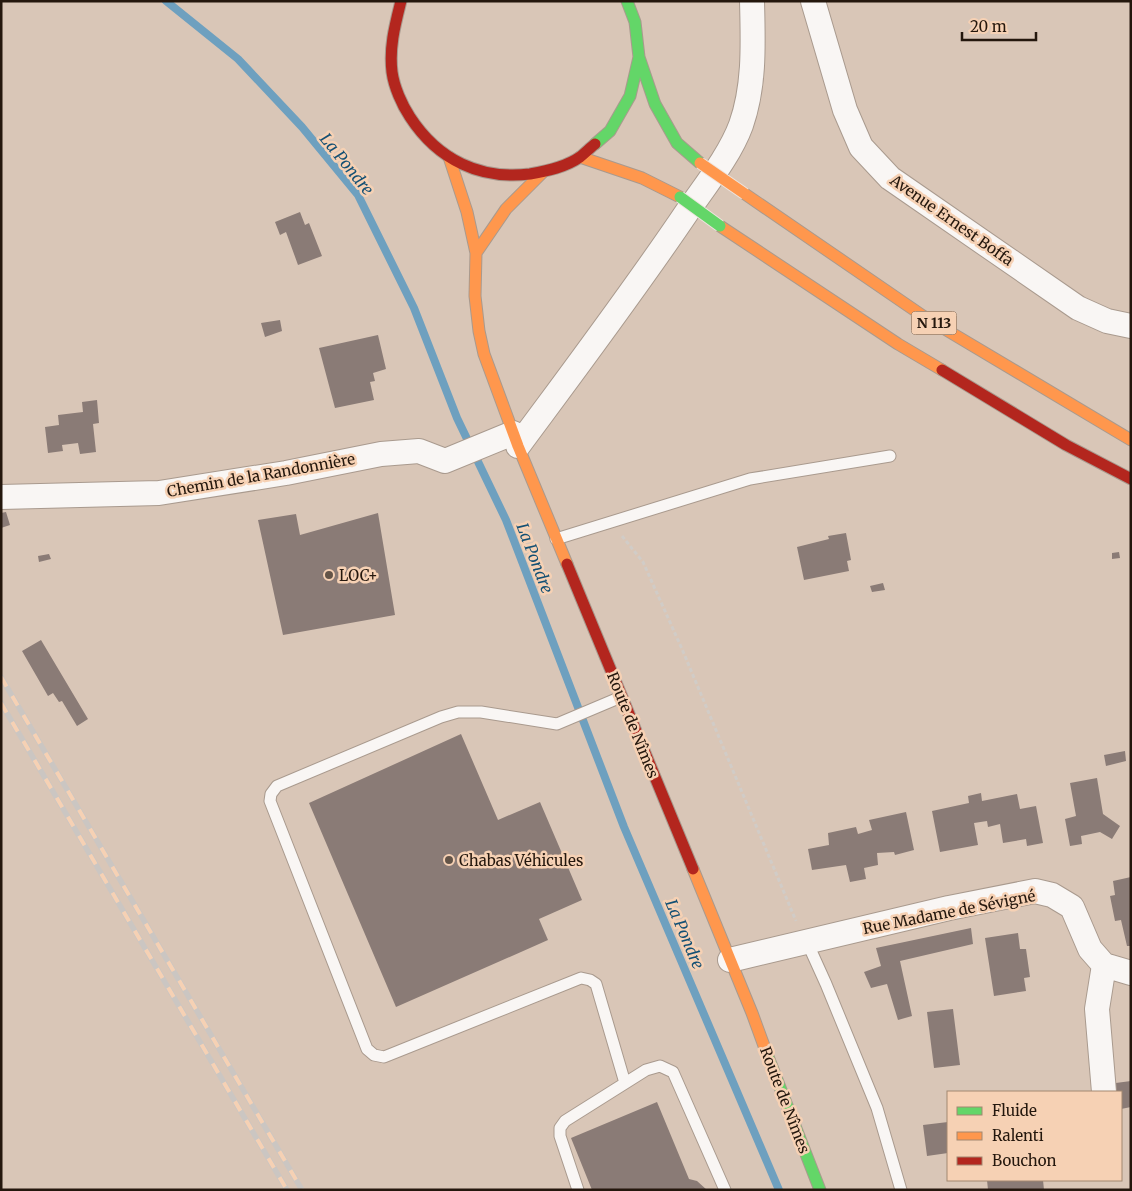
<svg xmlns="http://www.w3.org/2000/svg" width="1132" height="1191" font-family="Merriweather,serif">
  <rect width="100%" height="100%" fill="#d9c6b7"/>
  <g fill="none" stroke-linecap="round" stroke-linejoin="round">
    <path stroke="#6ea0bf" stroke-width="8" d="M166,1l72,58 64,68 56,68 56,113 43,110 49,102 118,307 155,363"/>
  </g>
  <path fill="#8a7b76" d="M300,212l5,13 4,-2 13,33 -24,9 -12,-33 -6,3 -5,-13z
    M280,320l2,11 -17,6 -4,-14z
    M378,335l8,34 -13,4 2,8 -5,1 4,18 -39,8 -16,-60z
    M97,400l2,23 -6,1 3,28 -16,2 -2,-11 -16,2 1,6 -15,2 -3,-26 14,-2 -1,-10 25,-3 -1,-10z
    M6,512l4,13 -9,3v-15z
    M378,513l17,102 -112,20 -25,-115 38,-6 4,21z
    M846,533l5,27 -4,1 2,10 -45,9 -7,-33 32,-8 -1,-3z
    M1119,552l1,6 -8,1v-6z
    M49,554l2,5 -12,3 -1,-6z
    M883,583l2,7 -13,2 -2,-6z
    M41,640l47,79 -11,7 -15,-25 -3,1 -6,-9 -5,3 -26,-45z
    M461,734l37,86 42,-18 42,98 -43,19 9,21 -152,67 -87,-204z
    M1125,751l1,10 -20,5 -2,-11z
    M1097,778l6,36 17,12 -8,13 -12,-7 -19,4 1,8 -12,2 -5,-27 11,-3 -6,-33z
    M981,793l1,8 35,-7 3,15 16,-3 7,37 -16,3 -1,-7 -23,4 -3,-19 -12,3 -1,-6 -13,2 4,22 -38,7 -8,-41 37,-8 -1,-7z
    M906,812l8,38 -19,5 -1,-3 -17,1 1,12 -14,3 2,11 -16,3 -4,-17 -34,5 -4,-21 21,-4 -1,-12 28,-6 2,7 14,-4 -3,-10z
    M1131,877v69h-4l-6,-26 -6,1 -5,-25 5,-1 -2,-14z
    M971,928l2,16 -73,17 12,55 -14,4 -11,-36 -16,4 -7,-16 17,-6 -5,-18z
    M1018,933l2,16h6l4,28 -6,1 2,13 -32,5 -9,-58z
    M953,1009l7,56 -26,3 -7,-56z
    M1131,1081v26l-10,2v-17h-11l-2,-8z
    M657,1102l32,77 8,2 10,9h-115l-21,-52z
    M948,1122v31l-21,3 -4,-31z
    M987,1180h56l1,10h-56z"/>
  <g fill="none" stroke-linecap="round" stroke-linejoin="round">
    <g stroke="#a99a8e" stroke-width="13">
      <path id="lane" d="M556,539l194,-60 140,-23
        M621,697l-64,27 -76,-12h-23l-17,5 -164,69 -6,8 -1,7 97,248 7,6 10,2 197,-79 9,2 6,4 29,99
        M807,942l19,42 51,124 24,82
        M578,1190l-18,-54v-8l5,-7 81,-51 14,-4 13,6 52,118"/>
    </g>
    <g stroke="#a99a8e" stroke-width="26">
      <path id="street" d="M813,1l32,109 16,37 29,31 188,130 29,13 24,5
        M518,446c57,-77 115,-154 169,-234 18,-26 43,-57 54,-87 14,-40 12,-82 11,-124
        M1,497l158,-4 127,-20 95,-19 38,-3 26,10 68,-28
        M730,960l219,-52 86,-17 17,4 20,12 18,42 14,16 27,8
        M1104,965l-7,44 7,83"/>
    </g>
    <g stroke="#a99a8e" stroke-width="13">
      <path id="fast" d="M627,1l8,21 4,35 16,47 22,39 23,20
        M595,144l15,-13 20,-35 9,-39
        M767,1054l53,136"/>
    </g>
    <g stroke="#a99a8e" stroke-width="13">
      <path id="slow" d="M449,157l18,55 9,41 -1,43 4,35 5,23 34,92 49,118
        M580,157l62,21 38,19
        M745,194l178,122 208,124
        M720,226l178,118 44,26
        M476,253l30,-44 37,-37
        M693,869l59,144 15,41"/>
    </g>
    <g stroke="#a99a8e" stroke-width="13">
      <path id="jam" d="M401,1c-6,24 -12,46 -9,71 2,15 10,33 18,45 28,43 70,63 120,57 17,-3 36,-7 50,-17 5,-4 10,-9 15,-13
        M942,370l124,75 65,34
        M567,564l126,305"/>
    </g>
    <path stroke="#d1ccc7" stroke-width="3" stroke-dasharray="4 2.5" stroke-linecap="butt" d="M622,536l21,26 39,87 114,272"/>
    <use href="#lane" stroke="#f9f6f4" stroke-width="11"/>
    <use href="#street" stroke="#f9f6f4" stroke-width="24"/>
    <use href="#fast" stroke="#63d668" stroke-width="11"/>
    <use href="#slow" stroke="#ff974d" stroke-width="11"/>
    <use href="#jam" stroke="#b3261e" stroke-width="11"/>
    <g stroke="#cbc6c2" stroke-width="5.5">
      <path id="rail" d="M1,677l301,513
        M1,703l286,487"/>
    </g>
    <use href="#rail" stroke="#f6d1b4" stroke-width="4" stroke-dasharray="11" stroke-linecap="butt"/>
    <g stroke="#eee5df" stroke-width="13" stroke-linecap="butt">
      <path id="fast-bridge" d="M680,197l40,29"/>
    </g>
    <g stroke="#eee5df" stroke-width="13" stroke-linecap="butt">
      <path id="slow-bridge" d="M700,163l45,31"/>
    </g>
    <use href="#fast-bridge" stroke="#63d668" stroke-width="11"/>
    <use href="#slow-bridge" stroke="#ff974d" stroke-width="11"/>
  </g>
  <g fill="#635448" stroke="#f6d1b4" stroke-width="2">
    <circle cx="329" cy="575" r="5"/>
    <circle cx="449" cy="860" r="5"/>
  </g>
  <g text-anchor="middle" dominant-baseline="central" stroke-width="5" stroke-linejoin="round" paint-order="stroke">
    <rect fill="#f6d1b4" stroke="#634f3f" stroke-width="1" x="911.5" y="311.5" width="45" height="23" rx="4"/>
    <g font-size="14" font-weight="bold" fill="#24170d">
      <text x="934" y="323">N 113</text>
    </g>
    <g font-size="15" fill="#24170d" stroke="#f6d1b4">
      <text transform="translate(952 220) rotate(35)">Avenue Ernest Boffa</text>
      <text transform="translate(261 475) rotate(-10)">Chemin de la Randonnière</text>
      <text transform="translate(633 725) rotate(68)">Route de Nîmes</text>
      <text transform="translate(949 912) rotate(-11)">Rue Madame de Sévigné</text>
      <text transform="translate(785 1100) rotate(69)">Route de Nîmes</text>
    </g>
    <g font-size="15" fill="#24170d" stroke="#f6d1b4" text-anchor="start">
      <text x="339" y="575">LOC+</text>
      <text x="459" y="860">Chabas Véhicules</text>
    </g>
    <g font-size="16" font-style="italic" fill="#145074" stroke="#f6d1b4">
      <text transform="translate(347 164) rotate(51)">La Pondre</text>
      <text transform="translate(535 558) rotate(69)">La Pondre</text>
      <text transform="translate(685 934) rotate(67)">La Pondre</text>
    </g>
  </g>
  <rect width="1132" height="1191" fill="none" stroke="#24170d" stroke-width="5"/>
  <rect x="947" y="1091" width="175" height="90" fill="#f6d1b4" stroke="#a28771"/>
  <rect x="957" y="1107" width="25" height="8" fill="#63d668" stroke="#a28771"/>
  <text x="992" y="1116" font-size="15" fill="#24170d">Fluide</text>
  <rect x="957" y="1132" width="25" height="8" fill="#ff974d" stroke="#a28771"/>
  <text x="992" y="1141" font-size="15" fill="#24170d">Ralenti</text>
  <rect x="957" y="1157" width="25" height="8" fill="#b3261e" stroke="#a28771"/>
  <text x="992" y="1166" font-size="15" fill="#24170d">Bouchon</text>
  <path d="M962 32v8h74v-8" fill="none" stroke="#24170d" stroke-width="2.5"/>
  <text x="970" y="32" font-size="15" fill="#24170d" stroke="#f6d1b4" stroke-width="4" paint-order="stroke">20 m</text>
</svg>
